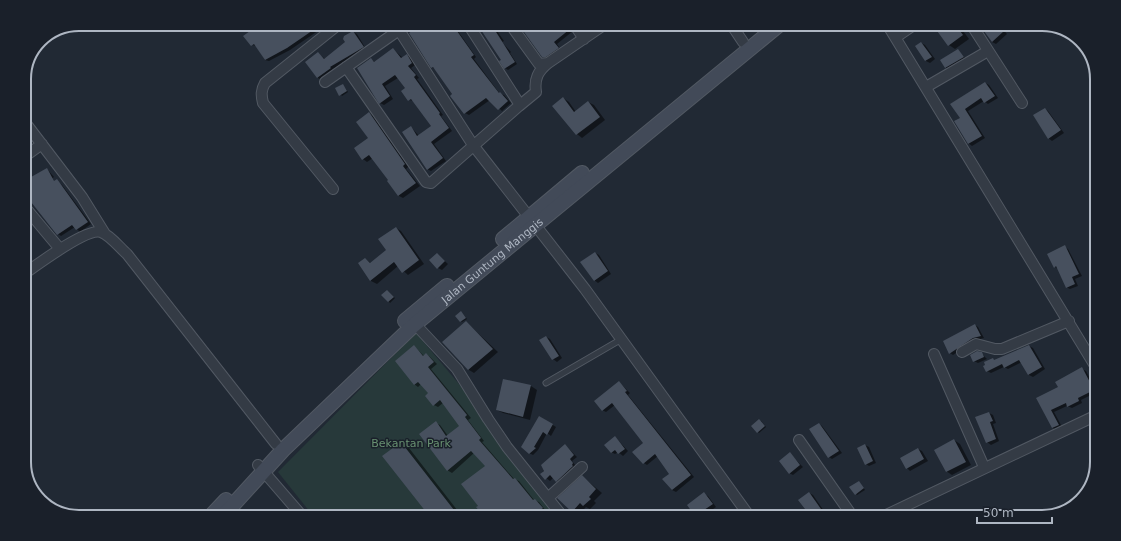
<svg xmlns="http://www.w3.org/2000/svg" width="1121" height="541" font-family="'DejaVu Sans',sans-serif">
  <rect width="100%" height="100%" fill="#212934"/>
  <path fill="#27393a" d="M416,333l155,184h-257l-36,-45z"/>
  <path fill="#0007" d="M262,24h66l-38,26 -21,11 -4,-1 -8,-14 -5,-1z
    M423,24h30l23,33 -2,2 26,35 4,1 7,8 -9,8 -12,-11 -21,15 -4,-2 -30,-44 -3,-2z
    M477,24h22l1,1 -5,3 9,13 -2,1 9,10 -1,1 7,11 -9,6 -3,-2 -3,-8z
    M521,24h51l-2,2 3,5 -16,13 4,6 -15,8 -3,-2z
    M743,24h14l-7,5z
    M899,24h10l-5,3z
    M933,24h25l11,15 -14,10 -6,-4z
    M986,24h12l9,10 -11,10 -4,-2z
    M353,32l4,2 9,15 -34,21 2,1 -12,9 -4,-2 -11,-16 12,-8 6,5 22,-17z
    M921,43l4,2 10,14 -5,4 -4,-2 -10,-15z
    M393,49l10,9 4,-3 4,3 4,7 -4,3 8,10 -2,1 26,36 -2,1 11,15 -18,13 12,17 -15,10 -4,-2 -16,-42 8,9 13,-10 -18,-25 -5,-1 -2,-11 -9,-11 -13,8 8,13 -9,6 -4,-2 -9,-44 5,4z
    M958,50l8,9 -17,10 -3,-1 -4,-8z
    M985,83l4,2 9,13 -10,6 -4,-3 -16,10 17,27 -13,8 -4,-3 -7,-25 -10,-14z
    M343,85l5,7 -6,4 -6,-7z
    M563,98l6,4 7,10 12,-10 6,3 11,15 -23,18 -5,-4z
    M1045,109l3,2 16,22 -12,8 -4,-3z
    M369,113l5,3 35,50 -3,3 14,17 -17,12 -4,-2 -11,-14 2,-2 -17,-22 -6,4 -4,-3 6,-21z
    M47,169l7,8 -28,17 -2,-1v-20l5,6z
    M58,182l4,3 29,39 -11,8 -5,-5 -14,9 -3,-2z
    M396,228l5,3 23,33 -16,11 -10,-9 -21,18 -6,-3 -11,-17 5,-5 6,4 16,-13z
    M1065,247l3,2 14,27 -7,3 3,7 -8,3 -4,-2 -8,-18 -3,-2z
    M595,253l4,2 12,19 -13,9 -4,-3z
    M437,254l11,10 -6,6 -4,-2z
    M388,292l7,6 -5,5 -7,-8z
    M462,313l5,6 -5,3 -6,-6z
    M466,322l32,30 -24,21 -5,-3 -25,-28z
    M975,325l3,2 6,11 -8,2 -23,15 -3,-2z
    M546,337l4,2 12,19 -5,4 -4,-3z
    M414,346l10,10 2,-2 4,3 7,7 -6,5 40,49 -3,2 16,21 -2,1 32,37 5,2 15,19 5,2 7,9 -7,6h-53l-23,-33 23,-18 -12,-13 -22,20 -5,-3 -11,-47 4,2 8,11 12,-10 -17,-23 -5,4 -4,-2 -5,-12 -8,-9 -3,3 -4,-3z
    M1029,346l4,2 12,21 -12,8 -4,-2 -7,-13 -14,7 -4,-2 -13,6 -4,-2 -1,-6z
    M981,353l6,6 -9,4 -4,-2z
    M1082,369l4,2 11,21 -16,8 1,3 -10,5 -5,-2 -13,6 8,15 -5,3 -4,-2 -16,-29 22,-11z
    M504,380l27,6 6,4 -7,30 -27,-7 -6,-3z
    M619,382l11,11 -2,2 66,82 -18,15 -4,-2 -1,-16 -13,-18 -11,9 -3,-2v-20l-29,-38 -9,7 -4,-2z
    M989,413l4,2 3,8 -3,1 6,17 -8,4 -4,-3z
    M540,417l16,10 -5,9 -4,-3 -9,17 -5,5 -4,-2z
    M761,421l5,6 -7,6 -1,-1z
    M819,424l3,2 20,27 -10,6 -3,-2z
    M615,437l13,14 -5,5 -5,-4 -3,2 -4,-2z
    M954,440l6,4 11,21 -19,10 -6,-4z
    M401,443l8,5 52,67 -2,2h-28z
    M565,445l12,12 -5,4 4,5 -16,17 -7,-5 -3,3 -9,-7z
    M865,445l4,2 7,16 -7,3 -3,-2z
    M918,449l4,2 6,10 -18,10 -3,-3z
    M790,454l13,13 -10,8 -4,-2z
    M583,477l19,16 -8,8 2,2 -6,6 -4,-2 -8,8 -6,-3z
    M860,483l5,7 -8,5 -1,-1z
    M809,493l4,2 11,16 -8,6h-20l10,-7z
    M704,494l4,2 8,11 -15,10h-3l-10,-12z"/>
  <path fill="#47505e" d="M260,24h62l-35,24 -22,12 -11,-16 -3,2 -8,-10z
    M422,24h30l22,31 -3,2 28,36 1,-1 8,9 -10,9 -12,-12 -22,16 -14,-18 2,-2 -19,-27 -2,1 -22,-35z
    M477,24h14l24,38 -11,7 -5,-8 2,-1z
    M521,24h47l2,5 -16,13 5,6 -13,9h-4l-18,-25 1,-1z
    M932,24h23l8,11 -15,11z
    M984,24h14l6,7 -12,11 -11,-15z
    M353,31l11,16 -34,20 1,1 -14,10 -12,-16 13,-10 6,7 21,-17 -2,-3 1,-3z
    M921,42l11,15 -7,4 -10,-15z
    M393,48l8,10 6,-4 5,9 -4,3 8,9 -2,2 26,36 -1,1 10,14 -18,14 12,16 -16,12 -25,-38 9,-6 6,10 14,-10 -20,-27 -3,2 -7,-10 4,-3 -10,-13 -13,9 8,12 -11,8 -22,-36 14,-10 3,4z
    M958,49l6,8 -19,11 -5,-8z
    M985,82l10,14 -11,7 -3,-5 -16,11 17,27 -14,8 -14,-23 6,-3 -10,-14z
    M343,84l4,7 -8,5 -4,-8z
    M563,97l11,15 14,-11 12,16 -24,18 -24,-29z
    M1045,108l16,22 -13,9 -15,-24z
    M369,112l36,52 -2,2 13,17 -18,13 -11,-15 1,-1 -19,-25 -7,5 -8,-12 14,-10 -12,-16z
    M47,168l7,13 3,-2 31,43 -12,8 -4,-5 -15,10 -33,-42v-12z
    M396,227l23,33 -17,13 -8,-11 -24,19 -12,-18 7,-5 5,5 16,-13 -8,-11z
    M1065,245l14,29 -7,3 3,7 -9,4 -10,-22 -2,2 -7,-14z
    M595,252l13,19 -14,10 -14,-19z
    M437,253l8,8 -8,8 -8,-9z
    M387,290l7,7 -6,5 -7,-7z
    M461,311l5,7 -6,4 -5,-6z
    M466,321l27,28 -25,21 -26,-28z
    M975,324l6,12 -8,2 -24,16 -6,-13z
    M546,336l13,20 -7,4 -13,-20z
    M414,345l9,11 3,-3 8,9 -6,5 39,48 -2,2 16,21 -2,2 34,39 2,-1 18,22 2,-1 8,9 -11,9h-48l-8,-10 2,-1 -17,-22 24,-18 -14,-15 -24,20 -28,-37 17,-13 10,15 13,-10 -19,-26 -7,6 -8,-10 3,-3 -10,-11 -4,3 -19,-24z
    M1029,345l13,22 -14,8 -9,-15 -15,8 -2,-4 -16,8 -3,-6 2,-1 -1,-3 9,-4 1,2z
    M977,351l5,1 2,5 -11,5 -3,-7z
    M1082,367l12,23 -16,8 1,3 -12,6 -1,-4 -15,7 8,15 -7,3 -16,-30 22,-11 -3,-5z
    M503,379l28,6 -8,32 -27,-7z
    M619,381l8,10 -2,1 66,83 -19,15 -10,-11 7,-5 -14,-20 -12,10 -11,-12 11,-9 -31,-40 -10,8 -8,-10z
    M989,412l4,9 -3,1 6,17 -10,4 -11,-26z
    M539,416l14,8 -6,11 -4,-3 -9,15 2,1 -7,6 -8,-7z
    M759,419l6,7 -8,7 -6,-7z
    M819,423l20,28 -11,7 -19,-29z
    M615,436l10,13 -7,5 -3,-4 -4,3 -7,-8z
    M954,439l12,23 -20,10 -12,-22z
    M401,442l53,68 -9,7h-15l-48,-61z
    M565,444l9,11 -4,4 3,4 -1,2 1,1 -17,16 -6,-7 -5,5 -5,-6 4,-3 -3,-6z
    M865,444l8,17 -8,4 -8,-17z
    M918,448l6,11 -18,10 -6,-11z
    M790,452l10,13 -11,9 -10,-13z
    M582,475l14,14 -7,8 2,2 -8,7 -3,-3 -8,9 -15,-14z
    M859,481l5,7 -9,7 -6,-8z
    M704,492l9,12 -18,12 -8,-11z
    M809,492l12,17 -12,8h-15l11,-8 -7,-9z"/>
  <g fill="none" stroke-linecap="round" stroke-linejoin="round">
    <g stroke="#525963" stroke-width="7">
      <path id="lane" d="M546,383l74,-43"/>
    </g>
    <g stroke="#525963" stroke-width="12">
      <path id="street" d="M510,24l29,40 9,-1 57,-39
        M574,24l10,15
        M731,24l12,18
        M887,24l210,345
        M971,24l51,79
        M245,25v-1
        M399,30l9,-6
        M896,37l19,-13
        M346,67l80,115 5,1 89,-78 -52,-81
        M325,82l74,-52 74,115 112,144 165,228
        M926,87l62,-36
        M519,106l17,-14c-2,-13 2,-21 12,-29
        M24,121l58,76 23,37
        M24,157l18,-13
        M333,189l-70,-86c-2,-8 -2,-13 2,-20l74,-59
        M24,206l36,43
        M24,274c14,-10 63,-46 77,-42 9,3 19,16 26,22l149,190
        M415,324l42,45 31,50 19,28 56,70
        M962,352l14,-8 19,5h7l67,-28
        M934,354l50,113
        M799,440l54,77
        M258,465l45,52
        M548,498l34,-31
        M882,517l215,-102"/>
    </g>
    <g stroke="#525963" stroke-width="16">
      <g id="secondary">
        <path d="M503,239l79,-66"/>
        <path d="M405,321l42,-35"/>
        <path d="M210,517l16,-17"/>
        <path id="s1" d="M222,517l61,-67 132,-126 365,-300"/>
      </g>
    </g>
    <use href="#lane" stroke="#343b45" stroke-width="5"/>
    <use href="#street" stroke="#343b45" stroke-width="10"/>
    <use href="#secondary" stroke="#424a58" stroke-width="14"/>
  </g>
  <g text-anchor="middle" dominant-baseline="central" stroke-width="3" stroke-linejoin="round" paint-order="stroke">
    <g font-size="11" fill="#aeb6c2" stroke="#1a202a">
      <text stroke="none"><textPath href="#s1" startOffset="373">Jalan Guntung Manggis</textPath></text>
    </g>
    <g font-size="11" fill="#689071" stroke="#1a202a">
      <text x="411" y="443">Bekantan Park</text>
    </g>
  </g>
  <path d="M0 0H1121V541H0ZM79 31H1042A48 48 0 0 1 1090 79V462A48 48 0 0 1 1042 510H79A48 48 0 0 1 31 462V79A48 48 0 0 1 79 31Z" fill="#1a202a" fill-rule="evenodd"/>
  <path fill="none" stroke="#aeb6c2" stroke-width="2" d="M79 31H1042A48 48 0 0 1 1090 79V462A48 48 0 0 1 1042 510H79A48 48 0 0 1 31 462V79A48 48 0 0 1 79 31Z"/>
  <path d="M977 517v6h75v-6" fill="none" stroke="#aeb6c2" stroke-width="2"/>
  <text x="983" y="517" font-size="12" fill="#aeb6c2" stroke="#1a202a" stroke-width="3" paint-order="stroke">50 m</text>
</svg>
